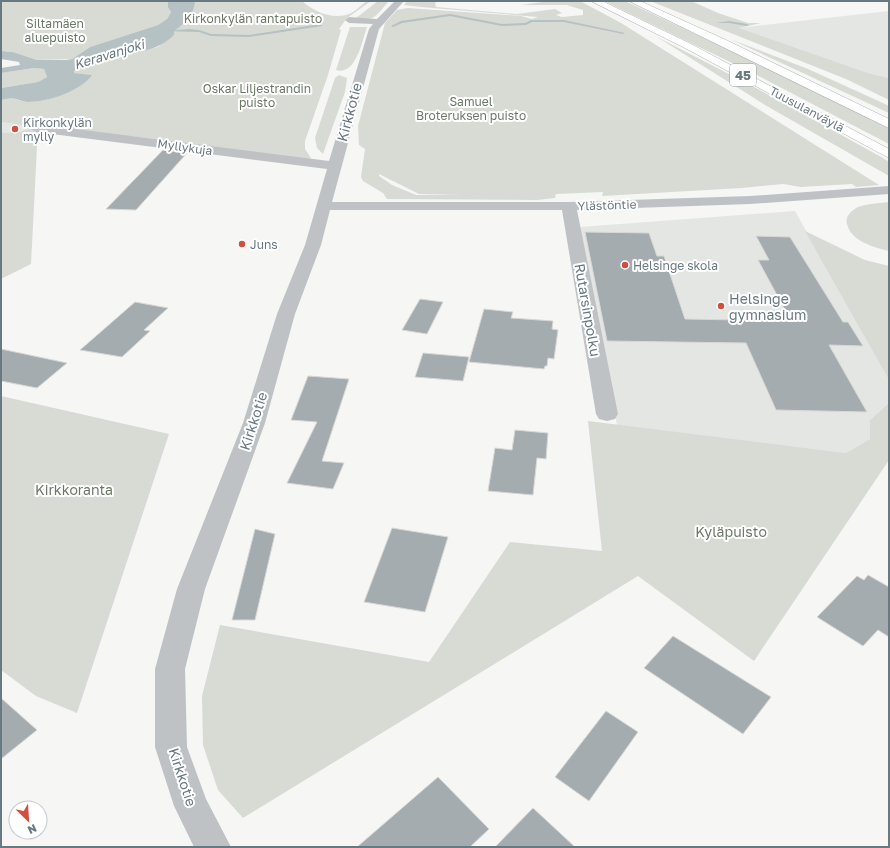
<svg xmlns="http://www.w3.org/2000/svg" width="890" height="848" font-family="'Golos Text',sans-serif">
  <rect width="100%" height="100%" fill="#f6f6f4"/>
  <path fill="#e4e6e4" d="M889,11v67l-21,-5 -130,-45z
    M1,122l37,5 -20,5 -17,1z
    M795,211l94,169v23l-19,17v19l-24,14 -229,-28 -37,-198z"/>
  <path fill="#d7dbd3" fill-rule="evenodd" d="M1,1h167l3,11 -4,7 -9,6 -68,22 -18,12 -35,1 -24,-8 -12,-1z
    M193,1h109c11,10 28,18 44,14 7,-1 15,-10 21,-14h4l-24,17 -8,11 2,1 -13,45 -23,66v8l6,9 -4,2 -74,-8 -77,-13 -118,-12 -7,137 -30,15v-146l17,-1 18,-5 -35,-5v-22c5,-1 11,-2 15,-1 4,1 8,3 12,3 19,0 53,-11 63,-27l-17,-2 1,-4 37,-11 46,-11 16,-12v-4l9,-7 12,-22z
    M378,1h11c-12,13 -13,21 -33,17z
    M407,1h31l-3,2 1,4 81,7 38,-5 7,4 -6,2 6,2 21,-2v-5l-16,-5h-46l29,-4h30l41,22 258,162 -23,2 -4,-3 -51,3 -18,-3 -41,4 -140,8 1,-4 -47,2 -1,4 -18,2 -150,-1 -4,-6 -20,-12 -2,-4 4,-28 -6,-4 -1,-19 27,-103 12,-13 10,-2 114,8 11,3 6,-2 -117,-10 -17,-2zM379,174l40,20 43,1h-46l-24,-10 -13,-9z
    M604,1h21l140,66 124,62v15l-134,-70z
    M650,1h41l27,12 30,10h13l-22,5 129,45 21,5v22l-43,-21z
    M350,27h17c-5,14 -11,49 -31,43z
    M657,37l99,51 127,70 6,4v14l-124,-71z
    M730,39l78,30 77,35 4,2v7z
    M34,68l10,1 3,8 -9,5 -37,6v-15z
    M339,75l8,3 -2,14 -22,62 -6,-6 -2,-10 20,-60z
    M889,202v49c-16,-4 -38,-10 -42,-27 -2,-8 4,-13 11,-17 9,-3 21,-4 31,-5z
    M805,231l60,29 24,6v114z
    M1,396l168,38 -92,279 -41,-17 -35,-26z
    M889,403v57l-135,201 -116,-85 -395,242 -25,-28 -15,-45 -1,-49 18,-71 209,37 81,-120 92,9 -14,-130 258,32 24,-14v-19z"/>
  <path fill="#b5c1c3" d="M168,1h25l2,1c-2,13 -10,22 -21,29v4c-17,17 -40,17 -63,23 -12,3 -24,7 -36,11l-1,4 18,2c-11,16 -44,27 -64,27 -4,0 -7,-2 -12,-3 -4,-1 -10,0 -15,1v-12l37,-6 9,-5 -3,-8 -10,-1 -33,5v-5l19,-3 -1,-3 -18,-3v-8l12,1 24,8h29l6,-1 18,-12 68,-22 9,-6 4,-7 -3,-5z"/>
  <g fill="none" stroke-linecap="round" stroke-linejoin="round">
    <path fill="#b5c1c3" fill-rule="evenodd" d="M450,14l52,10 23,-1 6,-3h33l61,13 -2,1 -59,-12h-32l-6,3 -24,1 -52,-10 -48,7 -9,4 -2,-1 10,-5z
      M729,21l18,3 2,1 -2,1 -18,-3h-13z
      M321,24l1,2 -73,11 -38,-1 -12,-4 -35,-1 25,-2 10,1 12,4 38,1z"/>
  </g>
  <path fill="#a4acb0" stroke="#d8d8d6" d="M163,150l24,3 -51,57 -30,-1z
    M585,232l64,1 8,23h7l21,63 106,2 -33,-61h11l-13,-24 34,1 53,85h5l15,24 -34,-1 38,67 -91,-2 -30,-67 -139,-2z
    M420,299l23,3 -16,32 -25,-4z
    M135,302l33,6 -24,22 6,1 -28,26 -42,-7z
    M484,309l29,3 -2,6 42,3 -1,8 6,1 -4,29 -6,-1 -1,8h-2l-1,3 -75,-7z
    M1,349l66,14 -30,25 -36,-7z
    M423,353l46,4 -6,24 -48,-4z
    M308,376l41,3 -27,82 22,2 -11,26 -46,-6 30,-61 -26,-2z
    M515,430l33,3 -2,26 -9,-1 -4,37 -45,-4 7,-43 17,2z
    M392,528l56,9 -23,75 -61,-10z
    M255,529l20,5 -20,86h-23z
    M868,575l21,12v50l-11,-7 -15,16 -46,-29 40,-41 7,4z
    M673,636l98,61 -28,37 -99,-66z
    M1,698l36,32 -36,29z
    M606,711l32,21 -49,69 -34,-24z
    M438,777l51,52 -19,18h-113z
    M533,808l42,39h-80z"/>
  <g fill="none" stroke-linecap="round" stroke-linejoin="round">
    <g stroke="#b2b6b8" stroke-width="1">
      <path id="highway" d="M591,1h11l89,43 198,105v9l-204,-110z
        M629,1h11l86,39 163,79v9z"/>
    </g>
    <path fill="#bec2c5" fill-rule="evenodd" d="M395,1h9l-25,28 -47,173h237l181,-6 139,-10v8l-139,10 -173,6 41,204 -3,5 -8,2 -8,-2 -3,-5 -34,-204h-232l-9,35 -26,69 -30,109 -60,166 -20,80 2,78 19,52 25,48h-37l-20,-41 -19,-59v-78l22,-80 66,-166 34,-109 28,-69 22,-76 -291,-37 -6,-4 6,-4 293,37 40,-132 4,-5 -24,-1 -4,-3 4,-3 28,2z"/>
    <use href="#highway" fill="#fff" fill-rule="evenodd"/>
  </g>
  <g fill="#ce503d" stroke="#fff" stroke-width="1.5">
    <circle cx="15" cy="129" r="4"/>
    <circle cx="242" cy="244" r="4"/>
    <circle cx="625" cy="265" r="4"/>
    <circle cx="721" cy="306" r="4"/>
  </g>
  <g text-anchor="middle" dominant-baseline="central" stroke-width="4" stroke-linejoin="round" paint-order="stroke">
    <g font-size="12" fill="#6c7967" stroke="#fff">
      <text x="253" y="18">Kirkonkylän rantapuisto</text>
      <text x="55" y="23">Siltamäen<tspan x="55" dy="14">aluepuisto</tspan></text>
      <text x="257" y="88">Oskar Liljestrandin<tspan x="257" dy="14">puisto</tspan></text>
      <text x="471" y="101">Samuel<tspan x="471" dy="14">Broteruksen puisto</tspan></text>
    </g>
    <g font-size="12" fill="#697981" stroke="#fff">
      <text transform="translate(807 109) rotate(28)">Tuusulanväylä</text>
      <text transform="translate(185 147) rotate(8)">Myllykuja</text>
      <text transform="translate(607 205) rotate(-2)">Ylästöntie</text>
    </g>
    <g font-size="12" fill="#697981" stroke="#fff" text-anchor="start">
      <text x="23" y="122">Kirkonkylän<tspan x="23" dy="14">mylly</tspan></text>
      <text x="250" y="244">Juns</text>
      <text x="633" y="265">Helsinge skola</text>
    </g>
    <g font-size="13" font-style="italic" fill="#65797d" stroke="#fff">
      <text transform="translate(109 54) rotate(-17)">Keravanjoki</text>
    </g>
    <rect fill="#fff" stroke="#96a1a7" stroke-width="1" x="730" y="64" width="26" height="22" rx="3"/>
    <g font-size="13" font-weight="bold" fill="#697981">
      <text x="743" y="75">45</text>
    </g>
    <g font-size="14" fill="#697981" stroke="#fff">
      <text transform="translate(349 112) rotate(-75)">Kirkkotie</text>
      <text transform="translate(588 310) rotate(80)">Rutarsinpolku</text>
      <text transform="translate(253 421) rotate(-72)">Kirkkotie</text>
      <text transform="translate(183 777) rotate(72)">Kirkkotie</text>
    </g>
    <g font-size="14" fill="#697981" stroke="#fff" text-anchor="start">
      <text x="729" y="298">Helsinge<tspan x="729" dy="16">gymnasium</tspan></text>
    </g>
    <g font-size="14" fill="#6c7967" stroke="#fff">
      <text x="74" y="489">Kirkkoranta</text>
      <text x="731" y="531">Kyläpuisto</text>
    </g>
  </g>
  <rect width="890" height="848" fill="none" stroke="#697981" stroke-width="4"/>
  <g transform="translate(28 820) rotate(155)"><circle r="19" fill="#ffffff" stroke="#c3c9cd"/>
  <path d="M0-3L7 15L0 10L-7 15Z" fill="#ce503d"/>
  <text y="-6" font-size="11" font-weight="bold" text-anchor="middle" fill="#697981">N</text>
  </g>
</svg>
